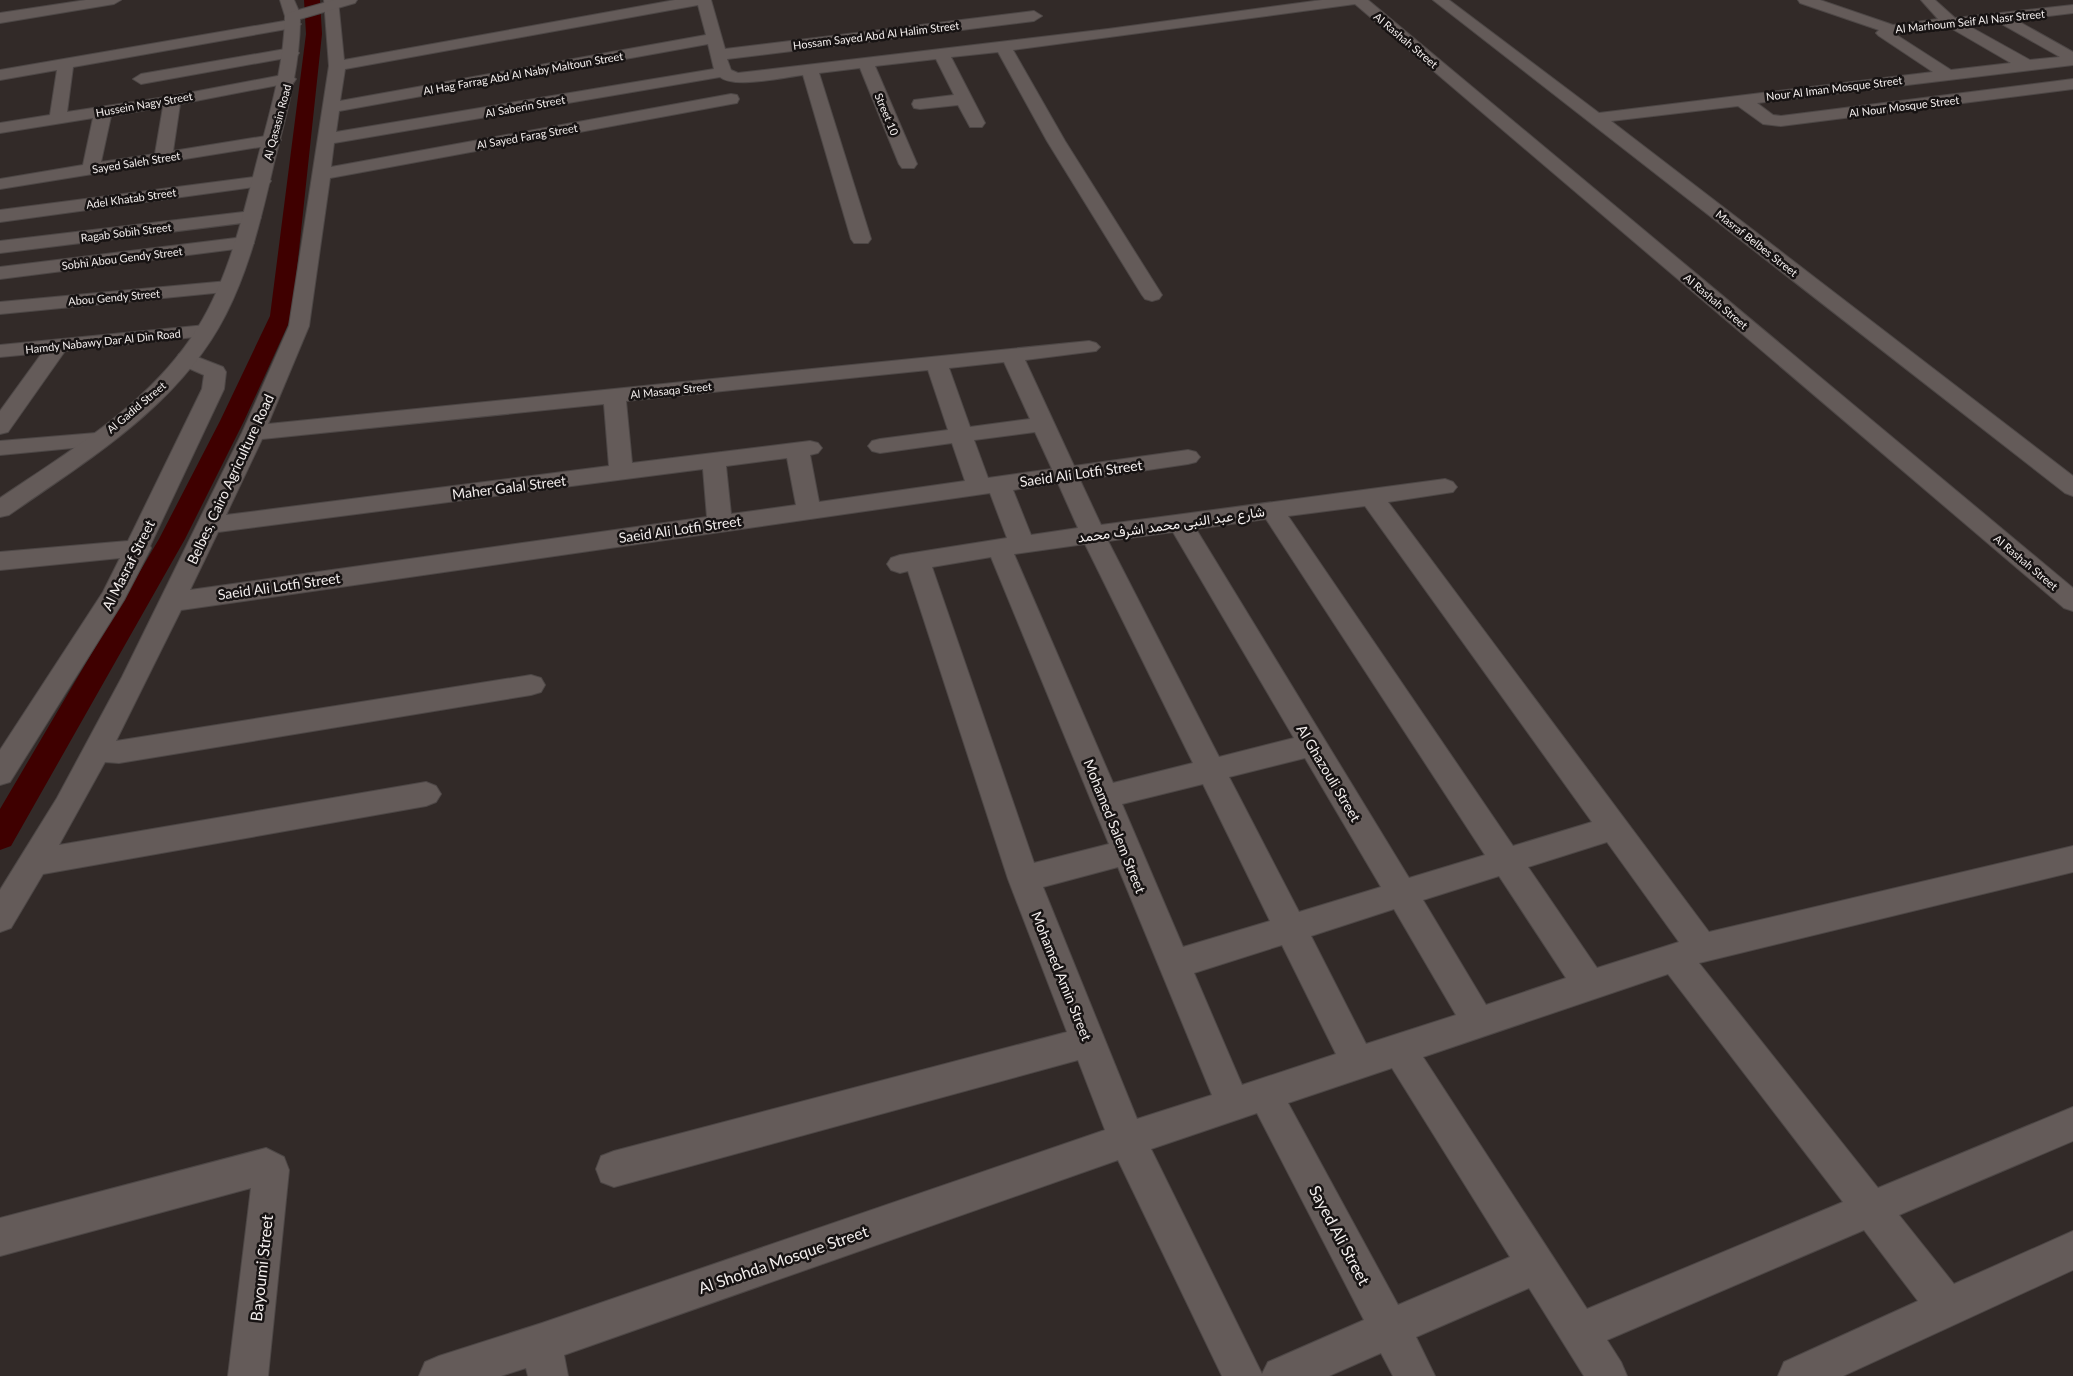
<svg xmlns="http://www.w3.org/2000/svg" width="2073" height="1376" font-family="Lato,Vazirmatn,sans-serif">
  <rect width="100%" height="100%" fill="#322a28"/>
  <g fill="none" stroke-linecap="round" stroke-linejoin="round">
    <path fill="#3f0000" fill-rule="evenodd" d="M304,0h16l2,34 -30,282 -48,105 -59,118 -174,307 -11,4v-41l159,-270 61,-118 50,-105 36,-282z"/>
    <g stroke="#4d4746" stroke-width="2">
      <path id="minor" d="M86,0h35l-7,4 -114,19v-10z
        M280,0h14l7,16 -6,4 6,4 -3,3 -225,40 -6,45 105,-16 116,-22 8,5 -2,3 -114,22 -7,47 99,-16 6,1 3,4 -3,4 -278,45v-10l83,-14 10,-47 -93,15v-10l50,-8 7,-45 -57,10v-10l290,-50 -5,-4zM163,107l-8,47 -54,8 10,-46z
        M324,0h14l6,60 331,-60h36l14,49 309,-38 8,5 -8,5 -307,38 4,11 7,3 370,-44 214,-29h46l705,588v23l-9,-3 -709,-604 -342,46 52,91 97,154 -3,4 -7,2 -7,-2 -3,-4 -95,-154 -49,-89 -47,5 34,66 -3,4h-12l-12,-22 -38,4 -6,-1 -2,-4 2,-4 40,-5 -18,-36 -61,7 42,98 -3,4h-12l-3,-4 -39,-96 -41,5 52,166 -3,4h-14l-3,-4 -48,-164c-18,2 -69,14 -83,2l-386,66 -3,24 400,-73 6,1 2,4 -2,4 -6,1 -401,74 -21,148 -41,98 821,-83 7,2 4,4 -4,4 -71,9 49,106 114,-16 8,2 4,5 -4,5 -8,2 -108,16 21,45 344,-46 8,3 4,5 -4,5 -65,10 321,430 364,-86v26l-374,91 179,225 195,-81v34l-174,74 55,69 119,-53v39l-230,106h-65l6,-14 134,-61 -54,-71 -257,110 14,22 6,14h-43l-55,-88 -113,49 19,39h-42l-12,-23 -52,23h-107l-104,-216 -554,195 4,21h-40l-2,-8 -25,8h-82l6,-14 14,-6 103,-33 563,-193 -27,-70 -464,127 -13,-5 -5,-13 5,-13 13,-5 453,-119 -59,-153 -100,-308 -8,2 -9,-3 -4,-6 4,-6 9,-3 107,-17 -17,-45 -809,117 -65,131 415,-66 10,3 4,7 -4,7 -10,3 -412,68 -14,-1 -46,83 367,-63 10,4 5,8 -5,8 -10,4 -383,68 -32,54 -11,4v-42l57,-92 65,-121 120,-244 47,-107 40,-260zM698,5l8,30 -366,66 5,-32zM708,44l6,25 -378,63 3,-21zM1004,362l26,57 -60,8 -21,-59zM928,370l20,60 -68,9 -8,2 -4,5 4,5 8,2 72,-10 13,38 -146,21 -9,-47 8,-2 4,-5 -4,-5 -8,-2 -178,22 -6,-62zM604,404l5,62 -383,49 36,-76zM1035,432l17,37 -64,9 -14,-38zM787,458l9,47 -65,9 -5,-48zM703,469l4,48 -517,73 28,-58zM1058,483l20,45 -47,7 -18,-45zM1365,506l227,316 -79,24 -225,-330zM1266,519l219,336 -76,23 -213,-349zM1173,532l121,206 -75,19 -111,-216zM1085,544l108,219 -80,20 -99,-229zM991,557l118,287 -75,19 -102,-296zM1305,758l76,129 -82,25 -70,-135zM1203,784l67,137 -87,26 -61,-143zM1607,842l72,100 -82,26 -69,-101zM1118,867l94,228 -75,24 -94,-232zM1499,876l67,102 -80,27 -63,-105zM1394,909l62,106 -90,29 -55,-108zM1282,945l54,109 -94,31 -48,-112zM1668,974l175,228 -256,107 -164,-252zM1392,1068l118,189 -112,48 -110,-202zM1257,1113l107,207 -96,42 -6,12 -111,-225z
        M1433,0h16l150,113 334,-41 -54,-36 -3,-3 3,-3 -79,-27 -2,-3h22l73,25 45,-6 -17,-19h14l20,18 118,-13v8l-57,7 57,32v13l-316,38 16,12 8,1 292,-37v10l-292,37 -18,-2 -25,-18 -127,15 462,355v20l-8,-3zM1998,22l62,35 -30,3 -63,-35zM1949,27l62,36 -60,7 -56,-36z
        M291,48l6,2 2,3 -2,3 -156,28 -8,-5 8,-5z
        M262,176l6,1 3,4 -3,4 -268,37v-12z
        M252,211l7,2 2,4 -2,4 -259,32v-12z
        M244,237l7,2 3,4 -3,4 -251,32v-12z
        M228,281l7,2 3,4 -3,4 -235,23v-12z
        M206,325l7,2 3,4 -3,4 -148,16 -57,81 -8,2v-23l42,-58 -42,4v-12z
        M187,353l36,14 3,5 -2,17 -74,157 1,2 -27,52 -114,182 -10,3v-35l103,-158 17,-34 -120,12v-18l128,-11 74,-152 2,-14 -25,-11 -3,-5 3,-5z
        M96,433l8,2 3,5 -3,5 -104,10v-14z
        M266,1148l18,9 5,13 -21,206h-40l23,-188 -251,68v-38z"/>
    </g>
    <g stroke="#4d4746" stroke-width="2">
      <path id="tertiary" d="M334,0h23l-2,3 -55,16c0,49 -14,96 -26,144 -12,52 -24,104 -48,151 -46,91 -137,145 -217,201l-9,2v-19c68,-46 144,-91 191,-160 35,-51 50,-114 65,-173 13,-50 28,-97 29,-149l3,-3z"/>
    </g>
    <use href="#minor" fill="#645b59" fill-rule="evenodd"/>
    <use href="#tertiary" fill="#645b59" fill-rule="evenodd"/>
  </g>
  <g text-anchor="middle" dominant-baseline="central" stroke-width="5" stroke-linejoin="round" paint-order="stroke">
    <g font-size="11" fill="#f3eeed" stroke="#171313">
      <text transform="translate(1970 21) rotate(-6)">Al Marhoum Seif Al Nasr Street</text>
      <text transform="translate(876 35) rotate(-7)">Hossam Sayed Abd Al Halim Street</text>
      <text transform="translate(1406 40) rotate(40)">Al Rashah Street</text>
      <text transform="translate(523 73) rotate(-10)">Al Hag Farrag Abd Al Naby Maltoun Street</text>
      <text transform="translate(1834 88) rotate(-7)">Nour Al Iman Mosque Street</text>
      <text transform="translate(144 104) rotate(-10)">Hussein Nagy Street</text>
      <text transform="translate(525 106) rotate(-10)">Al Saberin Street</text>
      <text transform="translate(1904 106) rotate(-7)">Al Nour Mosque Street</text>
      <text transform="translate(887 114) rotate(67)">Street 10</text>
      <text transform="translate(277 122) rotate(-75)">Al Qasasin Road</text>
      <text transform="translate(527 136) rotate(-10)">Al Sayed Farag Street</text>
      <text transform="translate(136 162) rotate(-9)">Sayed Saleh Street</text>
      <text transform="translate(131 198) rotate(-8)">Adel Khatab Street</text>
      <text transform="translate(126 232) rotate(-7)">Ragab Sobih Street</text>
      <text transform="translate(1757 243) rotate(38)">Masraf Belbes Street</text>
      <text transform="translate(122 258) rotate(-7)">Sobhi Abou Gendy Street</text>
      <text transform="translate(114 297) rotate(-5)">Abou Gendy Street</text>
      <text transform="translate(1716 301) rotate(40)">Al Rashah Street</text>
      <text transform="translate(103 341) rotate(-6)">Hamdy Nabawy Dar Al Din Road</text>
      <text transform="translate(671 390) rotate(-6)">Al Masaqa Street</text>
      <text transform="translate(136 407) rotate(-40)">Al Gadid Street</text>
      <text transform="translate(2026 562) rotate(40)">Al Rashah Street</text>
    </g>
    <g font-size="14" fill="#f3eeed" stroke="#171313">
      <text transform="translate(1081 473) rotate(-8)">Saeid Ali Lotfi Street</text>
      <text transform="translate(230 479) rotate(-65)">Belbes, Cairo Agriculture Road</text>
      <text transform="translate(509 487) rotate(-7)">Maher Galal Street</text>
      <text transform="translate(1171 524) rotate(-8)">شارع عبد النبى محمد اشرف محمد</text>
      <text transform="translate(680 529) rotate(-8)">Saeid Ali Lotfi Street</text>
      <text transform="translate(128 565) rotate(-63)">Al Masraf Street</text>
      <text transform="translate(279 586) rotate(-8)">Saeid Ali Lotfi Street</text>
      <text transform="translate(1329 773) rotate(59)">Al Ghazouli Street</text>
      <text transform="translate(1115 826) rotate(68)">Mohamed Salem Street</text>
      <text transform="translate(1062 976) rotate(68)">Mohamed Amin Street</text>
    </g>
    <g font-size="16" fill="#f3eeed" stroke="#171313">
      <text transform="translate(1340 1235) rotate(62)">Sayed Ali Street</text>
      <text transform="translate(783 1259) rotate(-19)">Al Shohda Mosque Street</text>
      <text transform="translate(261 1268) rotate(-84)">Bayoumi Street</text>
    </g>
  </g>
</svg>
